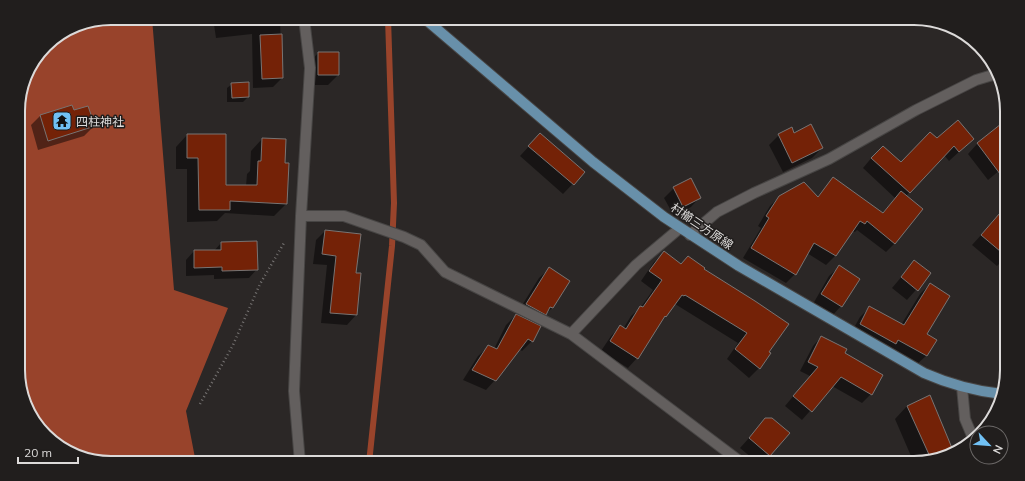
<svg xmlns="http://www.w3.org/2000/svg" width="1025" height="481" font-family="Mulish,'Noto Sans JP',sans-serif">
  <rect width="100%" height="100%" fill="#2b2726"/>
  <path fill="#98432b" d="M111,18h41l22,272 54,18 -42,103 10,52h-85l-36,-7 -38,-30 -18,-44 -1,-277 10,-35 22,-29 26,-16z"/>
  <path fill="#0007" d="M213,18h70l-3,2 2,58 -9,9 -20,1 -1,-54 -36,4z
    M318,53l20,22 -10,10h-19v-22z
    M232,84l16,13 -5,5h-16v-14z
    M73,112l21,14 -10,10 -46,14 -7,-25 9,-9z
    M1006,121v44l-18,15 -20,-26 9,-10z
    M794,134l28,14 -10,10 -29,14 -14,-27 10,-10z
    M187,135l38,51h21l1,-12 3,-3 1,-20 11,-12 22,25 2,40 -12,12 -49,-3 -8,8 -30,1v-53h-11v-22z
    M973,139l-24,22 -5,-6 -38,41 -11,47 -9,9 -29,-22 -2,2 -3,-1 -17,25 -9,9 -19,-12 -12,21 -9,9 -43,-25 18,-30 -3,-2 12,-20 9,-9h38l16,-19 49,36 13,-16 -32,-30 10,-12 28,8 36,-24z
    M531,144l53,28 -21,22 -43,-38z
    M674,188l26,9 -9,10 -17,9 -10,-18z
    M1002,212l5,4v40l-10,10 -25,-21z
    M325,231l30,43h5l-4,41 -9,10 -26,-2 6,-58 -14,-1 3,-24z
    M221,243l36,26 -8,9 -35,1v-4l-28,1v-16l8,-9h20z
    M664,253l16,12 8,-8 80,95 -9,16 -10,10 -22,-19 11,-16 -63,-39 -14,16 -24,38 -9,10 -27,-17 10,-15 9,-9 3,2 8,-13 10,-9 12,-17 -12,-9 13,-19z
    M914,262l16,12 -23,26 -15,-12z
    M839,267l2,39 -9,10 -19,-12 16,-28z
    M549,269l19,12 -16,27 -17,17 4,2 -7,14 -10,10 -3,-2 -24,31 -9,10 -23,-10 15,-24 10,-9 6,2 12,-24 10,-10 23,-37z
    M930,284l-5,50 10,6 -9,16 -10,9 -65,-32 9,-16 9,-9 32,17 19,-31z
    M821,337l23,16 27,41 -9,9 -30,-17 -30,34 -17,-14 25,-30 -10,-5 13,-25z
    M907,406l44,42 -4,3 1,2 -28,10h-6l-19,-44z
    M766,419l4,36 -8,8h-4l-18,-15z"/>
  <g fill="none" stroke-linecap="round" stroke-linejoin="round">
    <path stroke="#99442b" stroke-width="6" d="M369,463l23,-217 2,-43 -6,-185"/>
  </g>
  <path fill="#742207" stroke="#787473" d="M282,34l1,44 -21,1 -2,-44z
    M318,52h21v23h-21z
    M249,82v15l-17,1 -1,-15z
    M72,105l2,5 14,-4 7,20 -47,15 -8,-26z
    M958,120l16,19 -15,13 -5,-6 -44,47 -39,-35 12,-12 18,16 29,-30 7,6z
    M1006,120v62l-29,-39z
    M811,124l12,24 -31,15 -14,-29 14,-7 2,6z
    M540,133l45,39 -11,13 -46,-39z
    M187,134h39v51h31l1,-24h3l1,-23 24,1 -1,24h4l-2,41 -57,-3v9h-31l-1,-52h-11z
    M833,177l50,36 18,-22 22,18 -28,35 -28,-23 -2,3 -5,-3 -24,35 -22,-13 -18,32 -45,-27 18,-30 -3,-2 13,-20 25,-14 14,15z
    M691,178l10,20 -18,9 -10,-20z
    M1006,206l1,40v11l-26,-22z
    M325,230l36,4 -5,39h5l-4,42 -27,-2 6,-57 -14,-2z
    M257,241l1,29 -36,1v-4l-28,1v-18h27v-8z
    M664,251l17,13 7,-8 17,12 -1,1 51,32 34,23 -20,28 2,1 -11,16 -25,-20 12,-16 -62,-38 -1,1 -2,-1 -16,22 -1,-1 -27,43 -28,-18 10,-16 6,4 14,-23 3,1 19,-27 -13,-9z
    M914,260l17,13 -13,18 -17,-14z
    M839,265l21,14 -18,28 -21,-13z
    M549,267l21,14 -17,27 -3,-1 -4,8 -20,-11z
    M930,283l20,13 -23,38 10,6 -10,16 -29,-16 -2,4 -36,-20 9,-18 35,19z
    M516,314l25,12 -8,16 -5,-3 -32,42 -24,-11 16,-25 9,4z
    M821,336l26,13 -2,4 38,22 -11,20 -31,-18 -29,35 -19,-16 25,-29 -10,-5z
    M930,395l22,53 -4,2 1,3 -18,6 -24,-53z
    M765,418h7l18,15 -20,23 -21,-18z"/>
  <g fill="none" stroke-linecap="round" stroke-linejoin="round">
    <g stroke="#474544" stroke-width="12">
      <path id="minor" d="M301,216h43l60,21 17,8 24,27 126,62 171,129
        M690,235l27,-23 37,-19 75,-34 87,-49 60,-30 20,-6
        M571,334l65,-69 44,-37
        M962,387l3,32 8,19
        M300,463l-6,-72 7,-175 9,-148 -6,-50"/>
    </g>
    <g stroke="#474544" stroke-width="12">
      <path id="major" d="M424,18l169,144 71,55 75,49 185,107c25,11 50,18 78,21"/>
    </g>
    <path stroke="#747170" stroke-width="2.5" stroke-dasharray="1 3" stroke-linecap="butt" d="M200,404l33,-59 27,-61 24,-41"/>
    <use href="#minor" stroke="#635f5e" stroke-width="10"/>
    <use href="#major" stroke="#6890aa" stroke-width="10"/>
  </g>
  <defs>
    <g id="temple-square" transform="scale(1)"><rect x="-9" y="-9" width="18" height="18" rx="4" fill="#71c1f5" stroke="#211e1d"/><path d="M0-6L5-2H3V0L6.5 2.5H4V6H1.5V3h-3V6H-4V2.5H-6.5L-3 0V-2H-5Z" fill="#111"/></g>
  </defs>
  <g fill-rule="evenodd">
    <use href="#temple-square" x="62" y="121"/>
  </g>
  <g text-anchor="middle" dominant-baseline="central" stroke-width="3" stroke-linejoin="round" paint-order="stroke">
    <g font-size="12" fill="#dcdad9" stroke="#211e1d" text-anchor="start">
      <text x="76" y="121">四柱神社</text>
    </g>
    <g font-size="12" fill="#dcdad9" stroke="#211e1d">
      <text transform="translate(702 226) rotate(34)">村櫛三方原線</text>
    </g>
  </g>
  <path d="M0 0H1025V481H0ZM111 25H914A86 86 0 0 1 1000 111V370A86 86 0 0 1 914 456H111A86 86 0 0 1 25 370V111A86 86 0 0 1 111 25Z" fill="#211e1d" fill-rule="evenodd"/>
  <path fill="none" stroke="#dcdad9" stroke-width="2" d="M111 25H914A86 86 0 0 1 1000 111V370A86 86 0 0 1 914 456H111A86 86 0 0 1 25 370V111A86 86 0 0 1 111 25Z"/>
  <g transform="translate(989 445) rotate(116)"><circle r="19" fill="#211e1d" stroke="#6c6968"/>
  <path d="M0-3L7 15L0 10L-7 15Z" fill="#71c1f5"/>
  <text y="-6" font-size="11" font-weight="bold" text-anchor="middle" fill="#dcdad9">N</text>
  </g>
  <path d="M18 457v6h60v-6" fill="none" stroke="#dcdad9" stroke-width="2"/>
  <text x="24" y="457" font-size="12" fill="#dcdad9" stroke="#211e1d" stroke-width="3" paint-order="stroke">20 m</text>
</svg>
